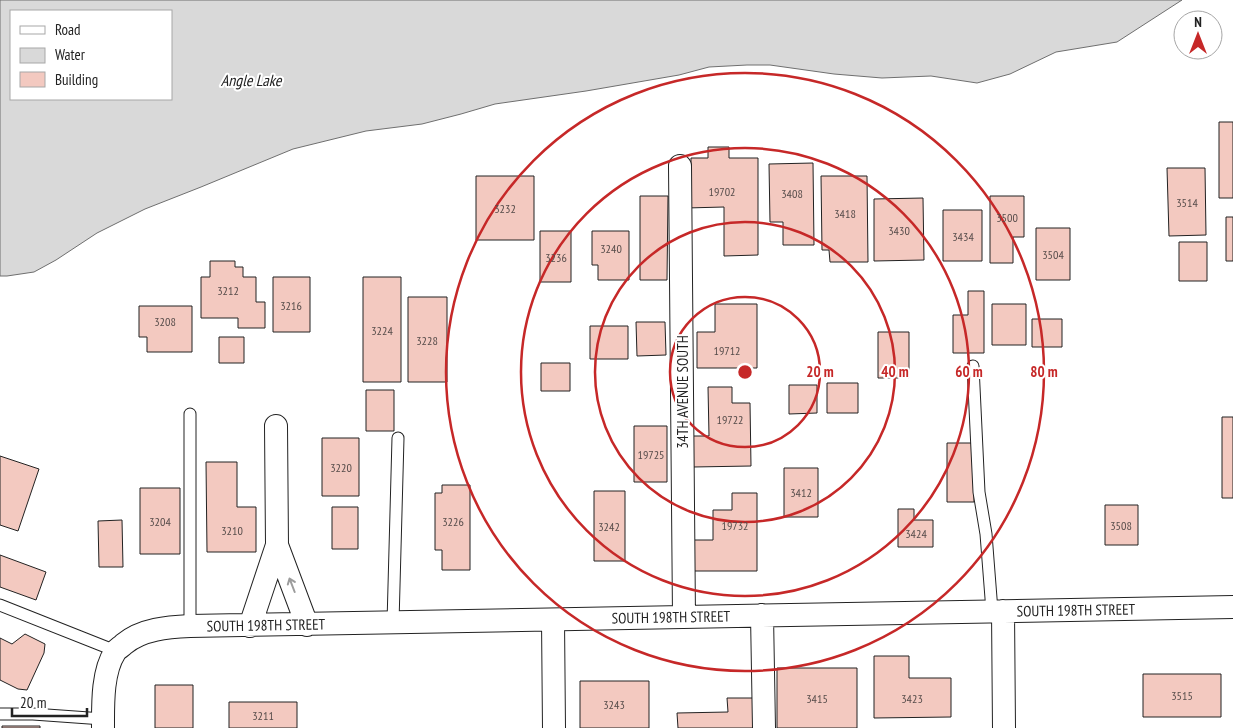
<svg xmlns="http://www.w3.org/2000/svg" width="1233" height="728" font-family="'PT Sans Narrow',sans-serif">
  <rect width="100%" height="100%" fill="#fff"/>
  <path fill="#d9d9d9" stroke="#6f6f6f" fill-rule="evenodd" d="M0,0h1182l-65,42 -61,10 -46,22 -33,9 -46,-7 -49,2 -48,-4 -64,-9h-23l-38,2 -30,8 -93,16 -91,13 -34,10 -39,10 -56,7 -73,18 -92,38 -56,22 -48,24 -41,27 -22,12 -27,4h-7zM11,11h160v88h-160z"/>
  <path fill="#f3c9c0" stroke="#222" d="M1219,122h14v76h-14z
    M708,147h21v11h29v97l-34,1v-49l-38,1 5,-33v-17h17z
    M813,163l1,82h-31v-23h-13l-1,-58z
    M1167,168h38l1,67 -37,1z
    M476,176h58v64h-58z
    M821,176h46l1,86h-38l-1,-12h-7z
    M640,196h28l-1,84h-27z
    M990,196h34v41h-11v26h-23z
    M923,198l1,62 -50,1v-62z
    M943,210h39v51h-39z
    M1226,217h7v44h-7z
    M1036,228h34v52h-34z
    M540,231h31v51h-31z
    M592,231h37v49h-31v-15h-6z
    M1179,242h28v39h-28z
    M210,261h25v6h8v10h13v25h9v26h-27v-10h-37v-41h9z
    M273,277h37v55h-37z
    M363,277h38v105h-38z
    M968,291h16v62h-31v-38h15z
    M408,297h39v85h-39z
    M715,304h42v64h-60v-36h18z
    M992,304h34v41h-34z
    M139,306h53v46h-45v-15h-8z
    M1032,319h30v28h-30z
    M636,322h29l1,33 -29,1z
    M590,326h38v33h-38z
    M878,332h31v46h-31z
    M219,337h25v26h-25z
    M541,363h29v28h-29z
    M827,383h31v30h-31z
    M789,385h28v28l-28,1z
    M708,387h24v16h18l1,63 -58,1v-31h16z
    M366,390h28v41h-28z
    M1222,417h11v81h-11z
    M634,426h33v56h-33z
    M322,438h37v58h-37z
    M947,443h27v59h-27z
    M0,456l39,13 -21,62 -18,-6z
    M206,462h31v45h19v45h-49z
    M784,468h34v49h-34z
    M442,485h28v85h-28v-20h-7v-57h7z
    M140,488h40v66h-40z
    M594,491h31v70h-31z
    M732,493h25v78h-64v-31h20v-30h19z
    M1105,505h33v40h-33z
    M332,507h26v42h-26z
    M898,509h16v11h19v27h-35z
    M122,520l1,47h-24l-1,-46z
    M0,555l46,17 -10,28 -36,-13z
    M25,634l20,10 -1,9 -17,37 -9,-1 -18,-9v-42l12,6z
    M874,656h35v22h42v39l-77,1z
    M777,668h80v60h-80z
    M1143,674h78v43h-78z
    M580,681h69v47h-69z
    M155,685h38v43h-38z
    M727,698h27l1,30h-77l-1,-15 51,-1z
    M229,702h68v26h-68z
    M2,726h38v2h-38z"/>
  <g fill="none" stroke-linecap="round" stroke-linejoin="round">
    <g stroke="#222" stroke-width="13">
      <path id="service" d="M973,366l6,126 7,42 6,77
        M190,414v212
        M0,605l116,46
        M393,623l5,-185
        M0,714h33l70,5"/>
    </g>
    <g stroke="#222" stroke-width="24">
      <path id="minor" d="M680,166l4,451
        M277,545l30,80
        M1003,611l1,117
        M762,615l2,113
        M553,620l1,108
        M250,626l27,-81 -1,-119
        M103,728c0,-23 -1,-56 12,-76 2,-3 6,-5 9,-8 18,-15 44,-17 66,-18l1043,-19"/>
    </g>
    <use href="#service" stroke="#fff" stroke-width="11"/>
    <use href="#minor" stroke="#fff" stroke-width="22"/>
  </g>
  <defs><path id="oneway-shaft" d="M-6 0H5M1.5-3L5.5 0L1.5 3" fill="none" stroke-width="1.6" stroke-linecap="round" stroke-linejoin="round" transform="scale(1.25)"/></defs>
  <use stroke="#9c9c9c" href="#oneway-shaft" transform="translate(292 585) rotate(-111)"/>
  <g fill="none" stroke="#c62828" stroke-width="2.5">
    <circle cx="745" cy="372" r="75"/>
    <circle cx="745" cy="372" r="150"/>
    <circle cx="745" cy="372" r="224"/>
    <circle cx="745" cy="372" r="299"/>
  </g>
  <g text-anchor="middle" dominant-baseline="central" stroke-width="4" stroke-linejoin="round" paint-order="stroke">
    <g font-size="12" fill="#564c4a">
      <text x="722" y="191">19702</text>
      <text x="792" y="193">3408</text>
      <text x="1187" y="202">3514</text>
      <text x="505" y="208">3232</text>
      <text x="845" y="213">3418</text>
      <text x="1007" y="217">3500</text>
      <text x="899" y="230">3430</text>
      <text x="963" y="236">3434</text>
      <text x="611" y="248">3240</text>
      <text x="1053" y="254">3504</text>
      <text x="556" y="257">3236</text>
      <text x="228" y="290">3212</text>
      <text x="291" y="305">3216</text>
      <text x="165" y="321">3208</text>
      <text x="382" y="330">3224</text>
      <text x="427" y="340">3228</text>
      <text x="727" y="350">19712</text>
      <text x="730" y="419">19722</text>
      <text x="651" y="454">19725</text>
      <text x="341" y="467">3220</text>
      <text x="801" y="492">3412</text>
      <text x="160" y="521">3204</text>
      <text x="453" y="521">3226</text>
      <text x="735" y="525">19732</text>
      <text x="1121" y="525">3508</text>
      <text x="609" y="526">3242</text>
      <text x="232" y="530">3210</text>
      <text x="916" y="533">3424</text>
      <text x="1182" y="695">3515</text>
      <text x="817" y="698">3415</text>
      <text x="912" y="698">3423</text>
      <text x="614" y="704">3243</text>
      <text x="263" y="715">3211</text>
    </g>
    <g font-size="15" fill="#222" stroke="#fff">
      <text transform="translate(682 392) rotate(-90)">34TH AVENUE SOUTH</text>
      <text transform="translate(1076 610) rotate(-1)">SOUTH 198TH STREET</text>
      <text transform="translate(671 617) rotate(-1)">SOUTH 198TH STREET</text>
      <text transform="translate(266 625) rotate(-1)">SOUTH 198TH STREET</text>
    </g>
    <g font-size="16" font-style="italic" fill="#222" stroke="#fff">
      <text x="251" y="80">Angle Lake</text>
    </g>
  </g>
  <circle cx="745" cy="372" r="8" fill="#c62828" stroke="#fff" stroke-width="2.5"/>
  <g font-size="15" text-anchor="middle" font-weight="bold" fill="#c62828" stroke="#fff" stroke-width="4" stroke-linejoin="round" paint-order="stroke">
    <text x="820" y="377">20 m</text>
    <text x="895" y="377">40 m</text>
    <text x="969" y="377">60 m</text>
    <text x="1044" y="377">80 m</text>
  </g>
  <rect x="10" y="10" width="162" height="90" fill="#ffffff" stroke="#a7a7a7"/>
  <rect x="20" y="26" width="25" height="8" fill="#ffffff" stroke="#a7a7a7"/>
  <text x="55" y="35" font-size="15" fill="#222222">Road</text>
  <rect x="20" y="48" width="25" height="15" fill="#d9d9d9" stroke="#a7a7a7"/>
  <text x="55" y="60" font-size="15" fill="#222222">Water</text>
  <rect x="20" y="72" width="25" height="15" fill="#f3c9c0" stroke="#a7a7a7"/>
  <text x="55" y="85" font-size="15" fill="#222222">Building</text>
  <g transform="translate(1198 35)"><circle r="24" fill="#ffffff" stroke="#a7a7a7"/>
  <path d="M0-4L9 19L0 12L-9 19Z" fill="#c62828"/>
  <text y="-8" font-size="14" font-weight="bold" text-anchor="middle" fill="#222222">N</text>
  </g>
  <path d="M12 708v8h75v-8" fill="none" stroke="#222222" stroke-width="2.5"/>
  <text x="20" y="708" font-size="15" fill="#222222" stroke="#ffffff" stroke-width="4" paint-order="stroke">20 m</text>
</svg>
